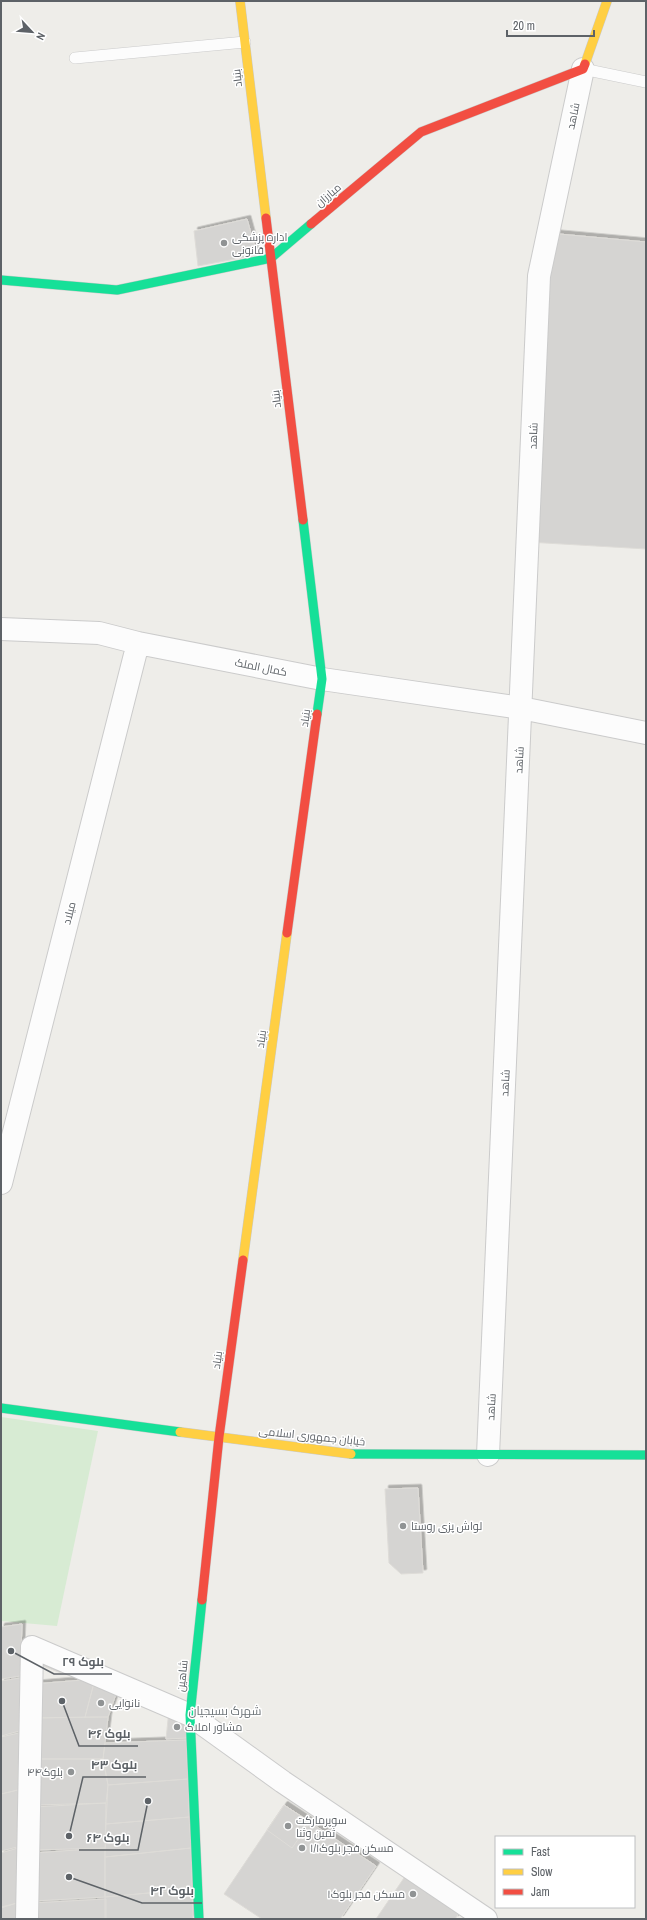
<svg xmlns="http://www.w3.org/2000/svg" width="647" height="1920" font-family="'Archivo Narrow',Cairo,sans-serif">
  <defs>
    <filter id="shadow"><feDropShadow dx="3.5" dy="-3.5" stdDeviation="0" flood-color="#0004"/></filter>
  </defs>
  <rect width="100%" height="100%" fill="#eeede9"/>
  <path fill="#d7ebd3" d="M1,1417l97,14 -41,195 -56,-5z"/>
  <path fill="#d5d4d2" stroke="#dedcd8" filter="url(#shadow)" d="M247,219l10,36 -59,11 -4,-35z
    M548,233l98,9v307l-118,-7z
    M418,1488l5,85 -22,1 -12,-11 -4,-74z
    M22,1624l-2,52 -19,3v-52z
    M42,1654l23,11 -4,8 -23,-9z
    M20,1678l-1,53 -18,5v-55z
    M95,1679l-10,38 -50,1 -1,-34z
    M95,1679l23,9 -10,29h-23z
    M169,1710l18,6 -1,22 -20,1z
    M108,1717l-5,42h-67l-1,-41z
    M19,1733l-1,57 -17,4v-57z
    M186,1740l2,39 -80,6 -5,-26 2,-16z
    M36,1759h67l5,26 -2,18 -71,2z
    M188,1779l1,38 -83,7 2,-39z
    M18,1790l-1,57 -16,4v-57z
    M106,1803l-1,45 -72,2 1,-43z
    M284,1805l92,61 -36,53h-78l-38,-25z
    M284,1805l26,17 -18,26 -25,-18z
    M189,1817l2,31 -86,9 1,-33z
    M18,1848l-1,55 -16,4v-54z
    M105,1848v49l-72,4 1,-48z
    M191,1848l1,41 -87,8v-40z
    M406,1875l54,37 -5,7h-79z
    M192,1889l1,30h-88v-22z
    M106,1899v20h-74v-16z
    M17,1903v16h-16v-11z"/>
  <g fill="none" stroke-linecap="round" stroke-linejoin="round">
    <g stroke="#cbcbcb" stroke-width="12">
      <path id="lane" d="M75,58l170,-16
        M583,69l63,13"/>
    </g>
    <g stroke="#cbcbcb" stroke-width="24">
      <path id="street" d="M1,629l98,4 39,10 184,36 199,29 125,25
        M1,1183l137,-540
        M488,1455l51,-1179 44,-207
        M27,1919l5,-272 158,68 93,67 203,137"/>
    </g>
    <g stroke="#c9cac9" stroke-width="10">
      <path id="fast" d="M1,280l116,10 154,-32 40,-34
        M303,520l19,159 -5,35
        M1,1408l179,24
        M351,1454l295,1
        M199,1919l-9,-204 12,-115"/>
    </g>
    <g stroke="#c9cac9" stroke-width="10">
      <path id="slow" d="M240,1l26,217
        M585,64l22,-63
        M243,1260l44,-327
        M180,1432l171,22"/>
    </g>
    <g stroke="#c9cac9" stroke-width="10">
      <path id="jam" d="M266,218l37,302
        M311,224l110,-92 162,-63 2,-5
        M287,933l30,-219
        M202,1600l17,-163 24,-177"/>
    </g>
    <use href="#lane" stroke="#fcfcfc" stroke-width="11"/>
    <use href="#street" stroke="#fcfcfc" stroke-width="22"/>
    <use href="#fast" stroke="#16e098" stroke-width="9"/>
    <use href="#slow" stroke="#ffcf43" stroke-width="9"/>
    <use href="#jam" stroke="#f24e42" stroke-width="9"/>
  </g>
  <g fill="#909394" stroke="#fff" stroke-width="1.5">
    <circle cx="224" cy="243" r="4"/>
    <circle cx="403" cy="1526" r="4"/>
    <circle cx="101" cy="1703" r="4"/>
    <circle cx="177" cy="1727" r="4"/>
    <circle cx="71" cy="1772" r="4"/>
    <circle cx="288" cy="1826" r="4"/>
    <circle cx="302" cy="1848" r="4"/>
    <circle cx="413" cy="1894" r="4"/>
  </g>
  <g text-anchor="middle" dominant-baseline="central" stroke-width="3" stroke-linejoin="round" paint-order="stroke">
    <g font-size="11" fill="#5d6267" stroke="#fff">
      <text transform="translate(237 78) rotate(-97)">بنیاد</text>
      <text transform="translate(573 116) rotate(-78)">شاهد</text>
      <text transform="translate(328 195) rotate(-40)">مبارزان</text>
      <text transform="translate(276 399) rotate(-97)">بنیاد</text>
      <text transform="translate(533 436) rotate(-88)">شاهد</text>
      <text transform="translate(261 667) rotate(11)">کمال الملک</text>
      <text transform="translate(305 718) rotate(-82)">بنیاد</text>
      <text transform="translate(519 760) rotate(-87)">شاهد</text>
      <text transform="translate(69 913) rotate(-76)">میلاد</text>
      <text transform="translate(261 1039) rotate(-82)">بنیاد</text>
      <text transform="translate(505 1083) rotate(-87)">شاهد</text>
      <text transform="translate(217 1360) rotate(-82)">بنیاد</text>
      <text transform="translate(491 1407) rotate(-87)">شاهد</text>
      <text transform="translate(312 1436) rotate(6)">خیابان جمهوری اسلامی</text>
      <text transform="translate(182 1676) rotate(-84)">شاهین</text>
    </g>
    <g font-size="11" fill="#5d6267" stroke="#fff" text-anchor="start">
      <text x="232" y="237">اداره پزشکی<tspan x="232" dy="13">قانونی</tspan></text>
      <text x="411" y="1526">لواش پزی روستا</text>
      <text x="109" y="1703">نانوایی</text>
      <text x="185" y="1727">مشاور املاک</text>
      <text x="63" y="1772" text-anchor="end">بلوک۴۴</text>
      <text x="296" y="1820">سوپرمارکت<tspan x="296" dy="13">ثمین وثنا</tspan></text>
      <text x="310" y="1848">مسکن فجر بلوک۱/۱</text>
      <text x="405" y="1894" text-anchor="end">مسکن فجر بلوک۱</text>
    </g>
    <g font-size="12" fill="#6e7579" stroke="#fff">
      <text x="225" y="1711">شهرک بسیجیان</text>
    </g>
  </g>
  <path fill="none" stroke="#5d6267" stroke-width="1.5" d="M11 1651L54 1674H112M62 1701L79 1746H138M69 1836L83 1777H146M148 1801L138 1850H79M69 1877L142 1903H202"/>
  <g fill="#5d6267" stroke="#fff" stroke-width="1.5">
    <circle cx="11" cy="1651" r="4"/>
    <circle cx="62" cy="1701" r="4"/>
    <circle cx="69" cy="1836" r="4"/>
    <circle cx="148" cy="1801" r="4"/>
    <circle cx="69" cy="1877" r="4"/>
  </g>
  <g font-size="12" text-anchor="middle" font-weight="bold" fill="#5d6267" stroke="#fff" stroke-width="3" stroke-linejoin="round" paint-order="stroke">
    <text x="83" y="1666">بلوک ۲۹</text>
    <text x="109" y="1738">بلوک ۴۶</text>
    <text x="114" y="1769">بلوک ۴۳</text>
    <text x="108" y="1842">بلوک ۶۴</text>
    <text x="172" y="1895">بلوک ۴۲</text>
  </g>
  <rect width="647" height="1920" fill="none" stroke="#5d6267" stroke-width="4"/>
  <rect x="495" y="1836" width="140" height="72" fill="#ffffff" stroke="#bec0c2"/>
  <rect x="503" y="1849" width="20" height="6" fill="#16e098" stroke="#bec0c2"/>
  <text x="531" y="1856" font-size="12" fill="#5d6267">Fast</text>
  <rect x="503" y="1869" width="20" height="6" fill="#ffcf43" stroke="#bec0c2"/>
  <text x="531" y="1876" font-size="12" fill="#5d6267">Slow</text>
  <rect x="503" y="1889" width="20" height="6" fill="#f24e42" stroke="#bec0c2"/>
  <text x="531" y="1896" font-size="12" fill="#5d6267">Jam</text>
  <g transform="translate(32 32) rotate(116)" stroke="#ffffff" stroke-width="3" paint-order="stroke">
  <path d="M0-3L7 15L0 10L-7 15Z" fill="#5d6267"/>
  <text y="-6" font-size="11" font-weight="bold" text-anchor="middle" fill="#5d6267">N</text>
  </g>
  <path d="M507 30v6h87v-6" fill="none" stroke="#5d6267" stroke-width="2"/>
  <text x="513" y="30" font-size="12" fill="#5d6267" stroke="#ffffff" stroke-width="3" paint-order="stroke">20 m</text>
</svg>
